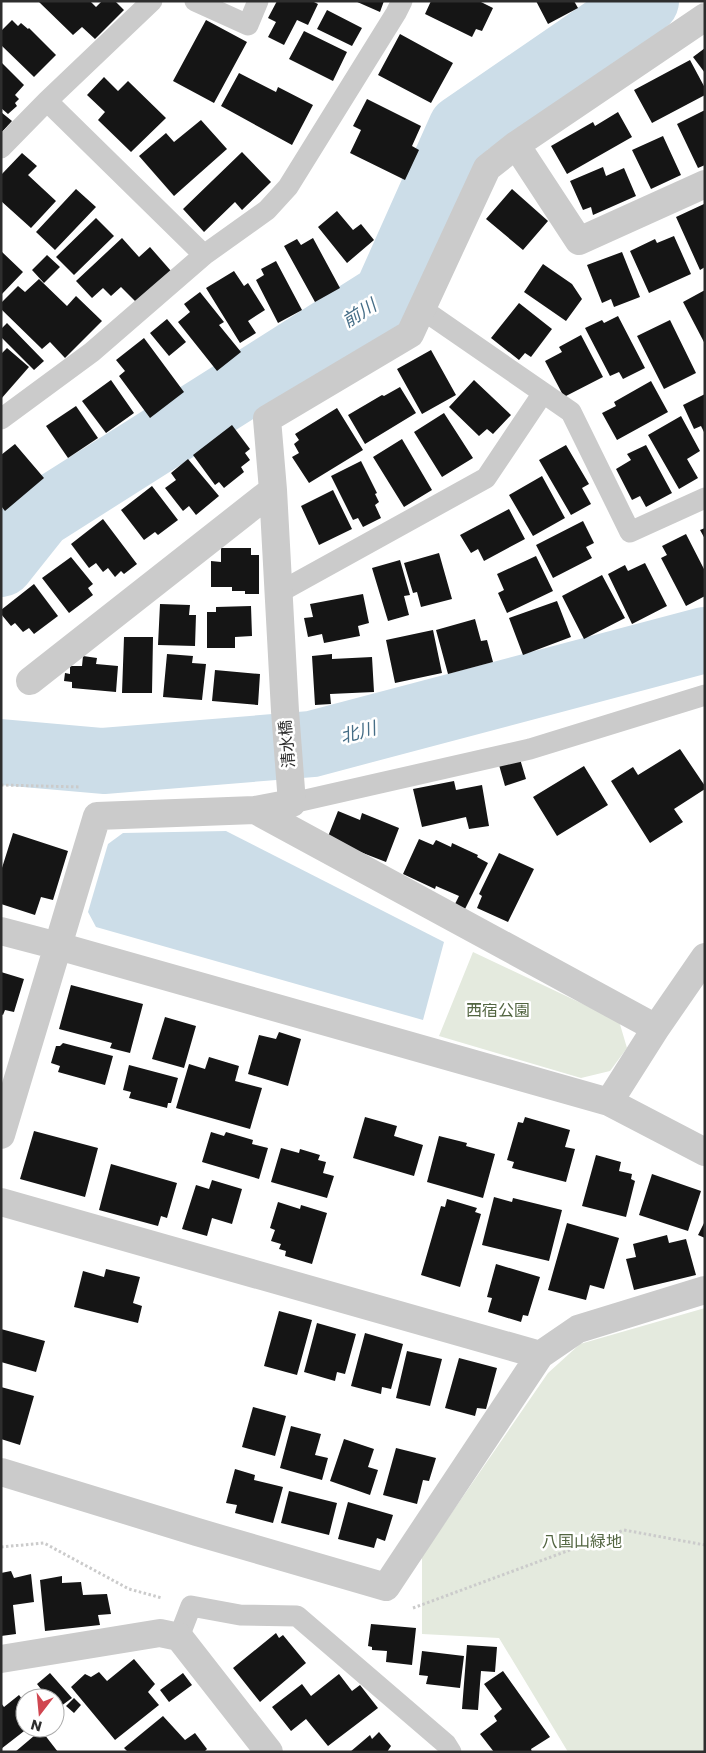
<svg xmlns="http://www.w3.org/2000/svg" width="706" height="1753" font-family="Poppins,'Noto Sans JP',sans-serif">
  <rect width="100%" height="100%" fill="#fff"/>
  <path fill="#e4eade" d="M473,952l146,69 8,27 -17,23 -29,7 -142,-42z
    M705,1308v444h-137l-69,-114 -77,-4v-78l126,-183 32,-29z"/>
  <path fill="#ccdde8" d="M226,831l218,111 -21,78 -327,-93 -8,-15 20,-68 15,-11z"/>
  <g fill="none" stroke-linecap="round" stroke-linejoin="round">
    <path stroke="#ccdde8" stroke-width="66" d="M1,564l39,-49 346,-219 75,-168 185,-127
      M1,752l102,9 209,-17 393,-104"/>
  </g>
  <path fill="#151515" d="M38,1h52l6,6 6,-6h13l9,9 -29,29 -13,-12 -9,8z
    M277,1h35l6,3 -10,21 -11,-5 -13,25 -16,-8 8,-15 -8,-4z
    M355,1h29l-4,11z
    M431,1h48l14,7 -11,23 -6,-2 -4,8 -47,-23z
    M536,1h38l4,7 -30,16z
    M327,10l35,18 -10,18 -35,-17z
    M12,20l6,6 3,-3 7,6 1,-1 27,27 -22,22 -33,-32v-14z
    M206,20l41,22 -33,61 -41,-22z
    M304,31l43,21 -14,29 -44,-22z
    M400,34l53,29 -22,40 -53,-28z
    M705,48v25l-12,-16z
    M690,60l15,28v7l-53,28 -18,-33z
    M1,62l23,23 -9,10 4,4 -4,4 2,3 -9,8 -7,-6z
    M239,73l37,19 2,-5 35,18 -21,40 -71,-39z
    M104,77l14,14 10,-10 38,37 -35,34 -33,-32 7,-8 -18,-17z
    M367,99l54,27 -9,20 7,4 -14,30 -55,-27 11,-23 -8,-4z
    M705,110v55l-7,3 -21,-44z
    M1,112l11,9 -11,12z
    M618,112l14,25 -65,37 -16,-28 42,-24 2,4z
    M201,120l26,29 -53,47 -35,-40 27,-23 8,9z
    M663,136l18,39 -30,14 -19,-39z
    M242,152l29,30 -29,28 -7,-8 -31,30 -21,-23z
    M22,153l15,13 -9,9 28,26 -25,27 -30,-27v-26z
    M603,167l3,9 18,-8 12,28 -43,19 -2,-8 -8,3 -13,-29z
    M76,189l20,18 -41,43 -19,-18z
    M512,189l36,32 -25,29 -37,-31z
    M704,204l1,63 -5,3 -24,-53z
    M337,211l16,19 8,-6 13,16 -27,23 -29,-36z
    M96,218l18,18 -40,39 -18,-18z
    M674,236l17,38 -42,19 -19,-42 25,-12 2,4z
    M122,238l17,19 11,-10 21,24 -34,32 -16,-16 -10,9 -8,-8 -11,10 -16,-17z
    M313,238l27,50 -25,14 -31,-56 13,-7 4,6z
    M1,251l22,21 -22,23z
    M622,252l18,45 -26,10 -3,-8 -9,4 -15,-38z
    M47,255l13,12 -16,16 -12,-13z
    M276,261l26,49 -24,13 -22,-43 8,-5 -3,-6z
    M543,264l29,20 10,15 -16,22 -42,-29z
    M234,271l10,15 4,-3 17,27 -17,11 8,12 -16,10 -34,-55z
    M39,279l28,27 9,-10 26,25 -37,37 -15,-16 -8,7 -41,-40v-6l17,-17 7,6z
    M705,290v54l-22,-42z
    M200,292l24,30 -5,3 22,27 -24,19 -39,-49 12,-10 -6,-8z
    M519,303l33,26 -21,28 -6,-4 -6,7 -28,-22z
    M618,316l27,52 -22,11 -4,-7 -9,4 -25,-48 17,-8 2,3z
    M167,319l19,23 -17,14 -19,-23z
    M670,320l26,53 -32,16 -27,-53z
    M7,323l37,38 -10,9 -33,-33v-8z
    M581,335l22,42 -39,20 -19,-36 17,-9 -3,-5z
    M144,338l40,54 -34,26 -31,-42 6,-5 -9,-11z
    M7,348l22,19 -28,32v-45z
    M431,350l25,45 -34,19 -25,-45z
    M111,380l23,33 -28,20 -24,-32z
    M474,380l37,35 -18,19 -6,-5 -8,7 -30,-29z
    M651,381l17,31 -51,28 -15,-27 14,-7 -2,-4z
    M400,387l16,26 -51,31 -17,-29 34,-20 2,1z
    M705,394v40l-4,-8 -7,3 -11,-24z
    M76,406l22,32 -30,20 -22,-32z
    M337,408l26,42 -54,33 -17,-26 7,-4 -5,-9 5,-4 -4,-6z
    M444,413l29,45 -31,19 -28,-45z
    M681,416l19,35 -13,8 11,19 -19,11 -31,-54z
    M232,425l18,24 -5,4 5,7 -9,7 3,5 -20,16 -5,-6 -4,3 -22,-30z
    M402,439l30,51 -28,17 -31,-50z
    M15,444l29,34 -39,33 -4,-5v-51z
    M566,445l23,39 -7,4 9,16 -20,11 -32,-55z
    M646,445l26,48 -26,14 -6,-11 -8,4 -16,-31 15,-9 -4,-6z
    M188,459l31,37 -23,19 -7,-9 -6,5 -18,-23 11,-8 -5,-7z
    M361,461l16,32 -2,1 4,8 -4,3 6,13 -18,9 -5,-9 -5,2 -22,-44z
    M542,476l23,42 -32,18 -24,-41z
    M152,486l26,34 -20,15 -3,-3 -11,8 -23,-30z
    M333,490l19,39 -33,16 -18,-39z
    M509,509l16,30 -41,22 -6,-12 -7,4 -11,-18z
    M103,519l34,45 -13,10 -3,-3 -6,6 -7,-9 -5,4 -7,-9 -7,5 -18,-24z
    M583,521l11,22 -8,4 6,11 -39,20 -17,-33z
    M705,528v11l-5,-9z
    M686,534l19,37v25l-19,10 -25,-48 6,-3 -5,-9z
    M221,548h30v7h8v39h-14v-3h-13v-4h-21v-26l10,1z
    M439,553l13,46 -31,8 -4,-15 -4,1 -9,-30z
    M536,556l17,35 -46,22 -9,-20 6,-3 -7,-16z
    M71,557l22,27 -5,4 5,7 -24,18 -27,-35z
    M400,560l10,35 -6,1 5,19 -21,6 -16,-53z
    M645,563l22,43 -35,18 -24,-50 17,-9 3,6z
    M602,575l23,43 -41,21 -22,-43z
    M34,584l24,32 -24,18 -5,-6 -6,4 -8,-9 -4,3 -10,-12v-4z
    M363,594l6,29 -11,3 2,10 -36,7 -2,-9 -14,3 -4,-19 9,-1 -3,-13z
    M557,601l14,36 -48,18 -14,-37z
    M160,604l30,1 -1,10h7l-1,31 -37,-1z
    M251,606l1,30 -17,1v11h-28v-36h9v-5z
    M475,619l6,22 6,-1 6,22 -45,12 -12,-44z
    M433,630l9,43 -47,10 -9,-43z
    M124,637h29l-1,56h-30z
    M167,654l26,2 -1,7 14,1 -4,36 -39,-3z
    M332,654v5l40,-2 2,35 -44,2 1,10 -16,1 -3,-49z
    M83,656l14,2 -1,6 22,2 -2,26 -44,-4v-6l-8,-1 1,-8 5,1v-8h12z
    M215,670l45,4 -2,31 -46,-4z
    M680,749l25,37v3l-31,20 9,13 -33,21 -39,-62 22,-14 5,8z
    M520,759l6,20 -21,7 -6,-21z
    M584,766l24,39 -51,31 -24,-39z
    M454,781l2,9 26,-5 7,41 -20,3 -3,-12 -44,10 -9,-38z
    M338,811l22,9 2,-7 37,15 -13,34 -59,-23z
    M13,833l55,18 -15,49 -12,-3 -6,18 -34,-11v-33z
    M419,839l14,6 3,-5 15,7 1,-4 26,12 -1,2 11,6 -23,46 -10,-5 4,-8 -23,-10 -1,3 -32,-15z
    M499,853l35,16 -26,53 -31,-14 5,-12 -3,-2z
    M1,972l23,7 -10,33 -9,-2 -2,5 -2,-1z
    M71,985l72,19 -13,49 -20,-5 2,-5 -53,-14z
    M165,1017l31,9 -12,42 -32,-9z
    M279,1032l22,7 -13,47 -40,-12 11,-39 17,4z
    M63,1043l50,13 -8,29 -47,-13 2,-6 -9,-3 5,-17h4z
    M209,1057l30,9 -4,15 27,7 -12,41 -74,-21 13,-44 16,5z
    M129,1065l49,13 -7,25h-3l-1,5 -38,-10 2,-6 -8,-2z
    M365,1117l32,9 -3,10 29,9 -9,31 -61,-18z
    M525,1117l45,13 -5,17 10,2 -9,33 -54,-14 2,-6 -7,-2 11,-38 5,1z
    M34,1131l64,17 -13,49 -65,-18z
    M211,1132l13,4 2,-4 27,8 -1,4 16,4 -9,31 -57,-17z
    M439,1136l28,7 -1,3 29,8 -12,44 -56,-16z
    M281,1148l18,5 1,-4 20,6 -2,5 8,2 -3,11 11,3 -7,22 -56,-16z
    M596,1155l25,7 -2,9 13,3 -1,5 4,2 -9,36 -44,-11z
    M111,1164l66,19 -10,35 -6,-2 -3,10 -59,-16z
    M652,1174l49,17 -13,40 -49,-16z
    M212,1180l30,9 -10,35 -20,-6 -5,18 -25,-7 14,-44 13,4z
    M494,1197l18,5 1,-4 49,12 -13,51 -67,-16z
    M447,1199l30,9 -2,4 6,2 -21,73 -39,-12 20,-69 4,1z
    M278,1202l22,7 1,-4 26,8 -15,51 -27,-8 1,-5 -7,-2 2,-5 -10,-3 4,-11 -5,-2z
    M705,1221v17l-7,-3z
    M567,1223l52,15 -15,51 -14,-4 -4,15 -38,-10z
    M667,1235l2,8 17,-4 10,36 -62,15 -8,-31 10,-2 -3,-13z
    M496,1264l44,13 -12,39 -5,-1 -2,7 -33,-10 4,-14 -5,-1z
    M106,1269l34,8 -7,26 9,3 -4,17 -64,-16 9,-36 21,6z
    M279,1311l33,9 -15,55 -33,-9z
    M317,1323l39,11 -11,40 -8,-2 -2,9 -31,-9z
    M1,1329l44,12 -9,31 -35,-10z
    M365,1333l38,11 -12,45 -9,-2 -1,7 -30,-8z
    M407,1351l35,8 -12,47 -34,-8z
    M459,1358l38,10 -11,41 -9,-1 -2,8 -30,-8z
    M1,1387l33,9 -14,49 -19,-6z
    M253,1407l33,9 -11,40 -33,-9z
    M291,1426l30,8 -6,21 13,3 -6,22 -42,-12z
    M344,1439l30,10 -6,18 10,3 -8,25 -40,-14z
    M396,1448l40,10 -7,23 -6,-1 -6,24 -34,-9z
    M235,1469l20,6 -1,5 29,7 -10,36 -38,-10 2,-8 -11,-2z
    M289,1491l48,12 -8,32 -48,-12z
    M348,1502l45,13 -8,26 -8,-3 -3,10 -36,-9z
    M11,1571l3,7 17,-4 3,28 -21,3 3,29 -15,2v-63z
    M62,1576v7l19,-1 2,13 24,-1 4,20 -13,1 2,10 -55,6 -5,-51z
    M371,1624l45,4 -4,37 -26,-3 1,-11 -15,-1v-3l-4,-1z
    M276,1633l3,5 4,-3 23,28 -46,39 -27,-34z
    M467,1645l30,2 -2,25 -14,-1 -3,39 -16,-1z
    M422,1651l42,5 -4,32 -34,-4 2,-8 -9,-1z
    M134,1659l21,25 -7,8 11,13 -44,35 -44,-53 14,-13 6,3 8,-5 8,9z
    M503,1671l47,66 -19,12 1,3h-38l-14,-18 17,-13 -3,-5 8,-7 -18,-25z
    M50,1673l22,25 -15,11 -2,-3v-8h-7l-11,-14z
    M183,1673l9,12 -23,17 -9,-12z
    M339,1674l13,17 8,-6 18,23 -50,38 -22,-27 -15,12 -19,-24 30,-23 9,12z
    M19,1695l6,8v25h3l-27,21v-46l3,4z
    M74,1698l7,7 -7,8 -8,-7z
    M163,1716l22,24 10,-7 12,16 -3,3h-76l-4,-4z
    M41,1730l17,22h-43z
    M379,1732l12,14 -4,6h-37l20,-17 2,4z"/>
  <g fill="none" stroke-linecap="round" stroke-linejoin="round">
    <path stroke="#cbcbcb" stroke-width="3" stroke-dasharray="2.5 2.5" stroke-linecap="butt" d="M1,785l80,2
      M1,1547l43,-4 85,46 33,9
      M413,1608l211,-78 81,15"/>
    <path stroke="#cbcbcb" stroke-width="21" d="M195,1l53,24 10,-24
      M47,101l157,154
      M1,148l46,-47 105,-100
      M422,309l149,103 59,120 75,-34
      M1,419l91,-67 112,-97 63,-45 21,-23 108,-174 6,-12
      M278,593l208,-115 57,-85
      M292,803l238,-54 175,-54
      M179,1637l12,-31 49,9 57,1 149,128 5,8"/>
    <path stroke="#cbcbcb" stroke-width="28" d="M516,145l63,96 126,-57
      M30,681l243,-191
      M255,810l401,218
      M1,931l57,15 551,156 96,50
      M609,1102l47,-74 49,-71
      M1,1135l96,-319 158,-6 37,-7 -7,-92 -12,-221 -6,-71 143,-85 77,-166 29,-23 189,-128
      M1,1202l539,153
      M1,1472l196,60 189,55 154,-232 38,-26 127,-39
      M1,1659l159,-26 19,4 90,115"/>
  </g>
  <g text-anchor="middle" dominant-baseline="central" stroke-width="5" stroke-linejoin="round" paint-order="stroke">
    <g font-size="16" fill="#2e2e2e" stroke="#fff">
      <text transform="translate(287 744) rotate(-95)">清水橋</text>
    </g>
    <g font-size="16" fill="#526541" stroke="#fff">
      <text x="498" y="1010">西宿公園</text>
      <text x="582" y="1541">八国山緑地</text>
    </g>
    <g font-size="18" font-style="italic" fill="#466e87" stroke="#fff">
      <text transform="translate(359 313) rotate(-32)">前川</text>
      <text transform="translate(358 732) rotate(-15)">北川</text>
    </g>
  </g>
  <rect width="706" height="1753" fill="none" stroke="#2e2e2e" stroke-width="5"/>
  <g transform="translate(40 1713) rotate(196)"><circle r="24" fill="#ffffff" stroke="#ababab"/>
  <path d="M0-4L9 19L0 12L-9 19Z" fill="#d04650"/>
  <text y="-8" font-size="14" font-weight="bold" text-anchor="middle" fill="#2e2e2e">N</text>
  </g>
</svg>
